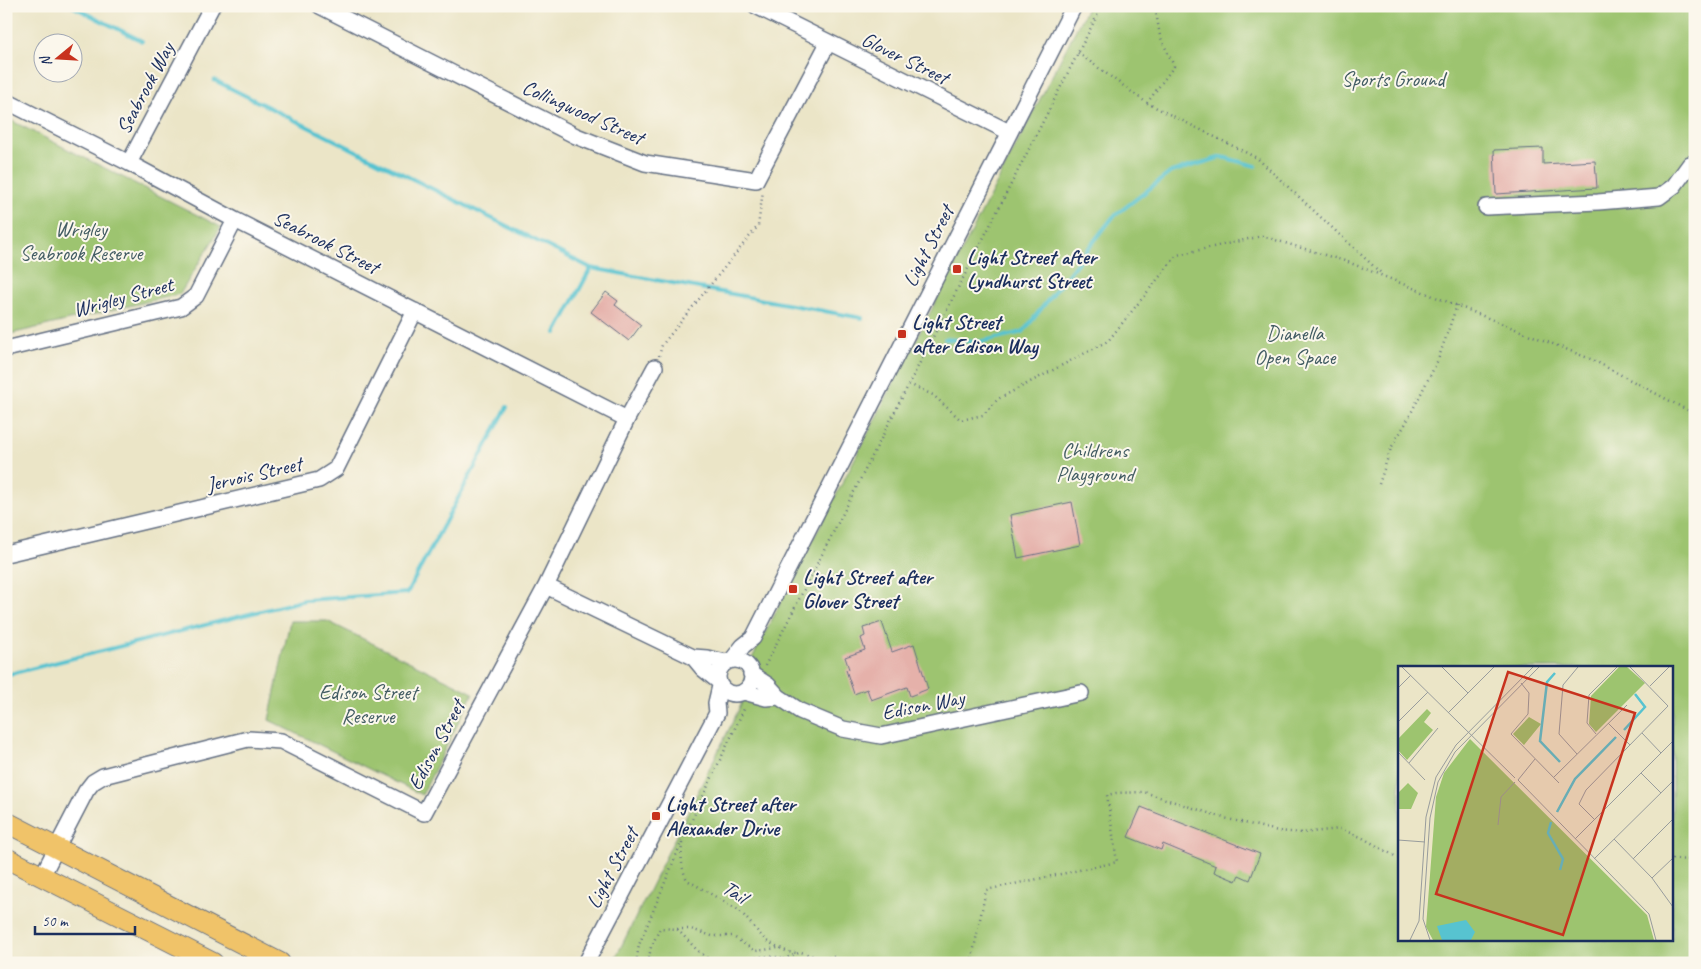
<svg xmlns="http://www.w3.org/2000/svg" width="1701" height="969" font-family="Caveat,sans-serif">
  <rect width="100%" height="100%" fill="#fbf7ec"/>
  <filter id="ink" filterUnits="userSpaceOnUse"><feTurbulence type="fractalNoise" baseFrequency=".02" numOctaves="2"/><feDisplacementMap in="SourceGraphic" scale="10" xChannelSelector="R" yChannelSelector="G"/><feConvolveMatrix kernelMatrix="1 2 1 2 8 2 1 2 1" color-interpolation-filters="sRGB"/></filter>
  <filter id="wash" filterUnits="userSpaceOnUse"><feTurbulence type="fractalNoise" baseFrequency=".0096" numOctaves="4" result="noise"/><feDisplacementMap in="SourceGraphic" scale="20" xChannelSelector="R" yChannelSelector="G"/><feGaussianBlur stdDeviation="1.12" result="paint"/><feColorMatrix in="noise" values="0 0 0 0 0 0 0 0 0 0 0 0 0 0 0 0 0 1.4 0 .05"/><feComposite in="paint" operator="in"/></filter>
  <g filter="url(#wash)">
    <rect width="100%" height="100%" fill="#ebe5c7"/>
    <path fill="#9dc46f" stroke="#5c7a66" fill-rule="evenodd" d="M1088,6h607v957h-1082l128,-258 7,-39zM1400,668h272v272h-272z
      M6,118l215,109 -41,67 -174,41z
      M290,621h37l146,72 -51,102 -153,-75z"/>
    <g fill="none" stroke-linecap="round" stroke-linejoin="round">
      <path stroke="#57c3d0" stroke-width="4" d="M72,6l70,35
        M214,80l377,188 271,50
        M556,333l35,-65
        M945,339l34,3 44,-10 90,-115 58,-45 51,-15 34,9
        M6,675l299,-75 102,-7 100,-186"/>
    </g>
    <g id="blocks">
      <path fill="#e5b1aa" d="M1543,148v16l52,-3 2,27 -101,6 -2,-44z
        M606,292l12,9 -3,4 26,20 -12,16 -38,-29z
        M1072,502l8,43 -62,13 -8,-43z
        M882,622l10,30 22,-8 14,45 -18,7 -3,-9 -36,13 -4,-11 -13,5 -8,-24 3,-1 -4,-12 20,-7 -4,-12 4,-2 -2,-8z
        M1141,807l119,47 -10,26 -11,-5 -3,6 -22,-9 2,-6 -53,-22 -2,6 -33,-13z"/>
    </g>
  </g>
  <g filter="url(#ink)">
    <use href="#blocks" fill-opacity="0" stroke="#646f83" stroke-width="1"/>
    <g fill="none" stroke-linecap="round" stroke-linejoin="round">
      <g stroke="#646f83" stroke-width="18">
        <path id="minor" d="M320,6l256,130 69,27 111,17 72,-137
          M756,6l253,126
          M6,101l123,62 106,57 392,199
          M129,163l83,-157
          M1486,207l112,-5 61,-5 15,-11 16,-22h5
          M6,349l175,-42 15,-11 39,-76
          M6,554l313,-74 17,-11 79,-158
          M546,586l147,71 14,1 19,4
          M693,657l10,12 15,12
          M718 677a17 17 0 1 1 34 0a17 17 0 1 1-34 0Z
          M732,660l11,-14 10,-8 321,-632
          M751,674l17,11 11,12 21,14 43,18 38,7 200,-43
          M744,692l22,6 13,-1
          M42,876l44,-85 7,-9 10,-6 145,-37 33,2 143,72 122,-227 81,-167 28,-52
          M586,963l131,-250 -1,-10 4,-17"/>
      </g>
      <g stroke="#646f83" stroke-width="22">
        <path id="major" d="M6,822l274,141
          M6,858l207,105"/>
      </g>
      <path stroke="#646f83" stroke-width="2.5" stroke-dasharray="1 4" stroke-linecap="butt" d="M1078,53l69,50 110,55 125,116
        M1147,103l27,-37 -14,-30 -5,-30
        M659,356l3,-11 96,-119 5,-35
        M909,384l24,11 28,25 22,-5 15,-16 110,-58 69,-86 85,-19 86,26 245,98 94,50 8,8
        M1379,484l12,-36 15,-25 32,-63 19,-55
        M765,666l337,-660
        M682,843c-1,14 -1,25 5,37l53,31 26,30 22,11 9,1
        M1672,859l23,1
        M677,929h14l21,7h20l23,15 23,-3
        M823,958l11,-1 6,6
        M636,963l3,-18 43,-104 63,-134
        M648,963l3,-16 9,-19 17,1 21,22 16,12
        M742,963c13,-8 27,-7 42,-5
        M774,963l27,-11 32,11
        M971,963l15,-73 131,-28 -10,-67 9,-2 28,-1 80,26 54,13 24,2 38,-4 21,8 39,22"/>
      <use href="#minor" stroke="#fff" stroke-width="15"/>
      <use href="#major" stroke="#f0c369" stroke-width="20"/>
    </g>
  </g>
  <g fill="#c8321e" stroke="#fbf7ec" stroke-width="2">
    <rect x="952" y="264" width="10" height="10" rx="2.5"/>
    <rect x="897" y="329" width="10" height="10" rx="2.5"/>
    <rect x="788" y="584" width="10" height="10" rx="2.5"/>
    <rect x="651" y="811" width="10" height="10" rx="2.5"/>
  </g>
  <g text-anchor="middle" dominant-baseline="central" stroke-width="4" stroke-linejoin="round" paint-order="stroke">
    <g font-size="21" fill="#1b2f5e" stroke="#fbf7ec">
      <text transform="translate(905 58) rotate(26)">Glover Street</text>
      <text transform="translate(145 88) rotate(-62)">Seabrook Way</text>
      <text transform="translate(583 112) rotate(24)">Collingwood Street</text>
      <text transform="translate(326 242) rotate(27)">Seabrook Street</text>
      <text transform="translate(928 246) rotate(-63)">Light Street</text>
      <text transform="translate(123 297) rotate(-15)">Wrigley Street</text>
      <text transform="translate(254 474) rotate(-13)">Jervois Street</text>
      <text transform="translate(923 705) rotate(-11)">Edison Way</text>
      <text transform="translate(436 745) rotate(-62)">Edison Street</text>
      <text transform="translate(612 868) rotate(-62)">Light Street</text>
      <text transform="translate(735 892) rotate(33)">Tail</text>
    </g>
    <g font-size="21" fill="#425c63" stroke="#fbf7ec">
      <text x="1393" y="79">Sports Ground</text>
      <text x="81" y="229">Wrigley<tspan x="81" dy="24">Seabrook Reserve</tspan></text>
      <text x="1295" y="333">Dianella<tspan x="1295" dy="24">Open Space</tspan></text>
      <text x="1095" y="450">Childrens<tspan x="1095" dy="24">Playground</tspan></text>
      <text x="368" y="692">Edison Street<tspan x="368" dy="24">Reserve</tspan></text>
    </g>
    <g font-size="21" font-weight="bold" fill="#1b2f5e" stroke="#fbf7ec" text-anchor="start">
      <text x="967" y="257">Light Street after<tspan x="967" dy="24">Lyndhurst Street</tspan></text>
      <text x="912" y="322">Light Street<tspan x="912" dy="24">after Edison Way</tspan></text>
      <text x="803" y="577">Light Street after<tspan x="803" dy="24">Glover Street</tspan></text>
      <text x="666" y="804">Light Street after<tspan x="666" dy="24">Alexander Drive</tspan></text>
    </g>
  </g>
  <g transform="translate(1398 666)">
    <rect width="275" height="275" fill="#ebe5c7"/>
    <path d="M221,1h8l18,16 -49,49 -7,-8 2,-28zM29,43l4,4 -7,9 9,8 -26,30 -9,-10v-11zM131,51l12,7 -17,21 -11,-11zM72,73l177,176 7,25h-221l-7,-13 10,-130 8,-24zM10,117l10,10 -7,16h-12l-1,-16z" fill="#9dc46f"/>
    <path d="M68,254l9,12 -4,8h-29l-5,-14z" fill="#57c3d0"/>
    <path fill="none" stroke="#57c3d0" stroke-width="2.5" d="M157,7l-8,9 -7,59 20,21M226,64l21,-23 -10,-13M159,146l18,-33 41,-42M153,156l-3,11 15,26 -3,11"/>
    <path fill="none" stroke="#989c9d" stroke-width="1" d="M4,1l113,111M44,1l26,26M123,17l8,10 -1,21 -17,20 48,49M252,20l19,-19M0,22l13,-13M50,47l46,-46M0,56l30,-30M210,57l22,22M244,67l19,20M198,68l-9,-11 2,-28 28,-28M0,86l27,28M179,88l-18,-20 4,-49 15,-18M11,97l29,-35M243,107l20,20M156,111l73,-72M120,114l131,134 7,26M120,114l17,-21M196,153l-15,-15 7,-14 82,-84 -38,-39M100,159l3,-28 14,-15M177,173l98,-98M216,173l38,39 21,29M0,174l27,2M196,193l79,-78M235,193l40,-40M254,212l21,-20M12,274l9,-19 7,-104 10,-40 20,-32 77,-78M32,274l-7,-21 7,-101 8,-36 17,-30 84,-85"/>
    <path fill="#c8321e" fill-opacity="0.15" stroke="#c8321e" stroke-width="2.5" d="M110,6l127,41 -72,222 -127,-41z"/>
    <rect width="275" height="275" fill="none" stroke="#1b2f5e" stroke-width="2.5"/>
  </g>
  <rect width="1701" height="969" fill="none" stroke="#fbf7ec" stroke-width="25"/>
  <g transform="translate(58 58) rotate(252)"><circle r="24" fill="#fbf7ec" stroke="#a1a7b3"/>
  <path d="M0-4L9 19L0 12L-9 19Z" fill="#c8321e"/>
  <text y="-8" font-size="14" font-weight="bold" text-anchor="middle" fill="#1b2f5e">N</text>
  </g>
  <path d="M35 926v8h100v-8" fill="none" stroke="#1b2f5e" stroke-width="2.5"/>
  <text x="42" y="926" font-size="15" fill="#1b2f5e" stroke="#fbf7ec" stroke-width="4" paint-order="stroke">50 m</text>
</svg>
